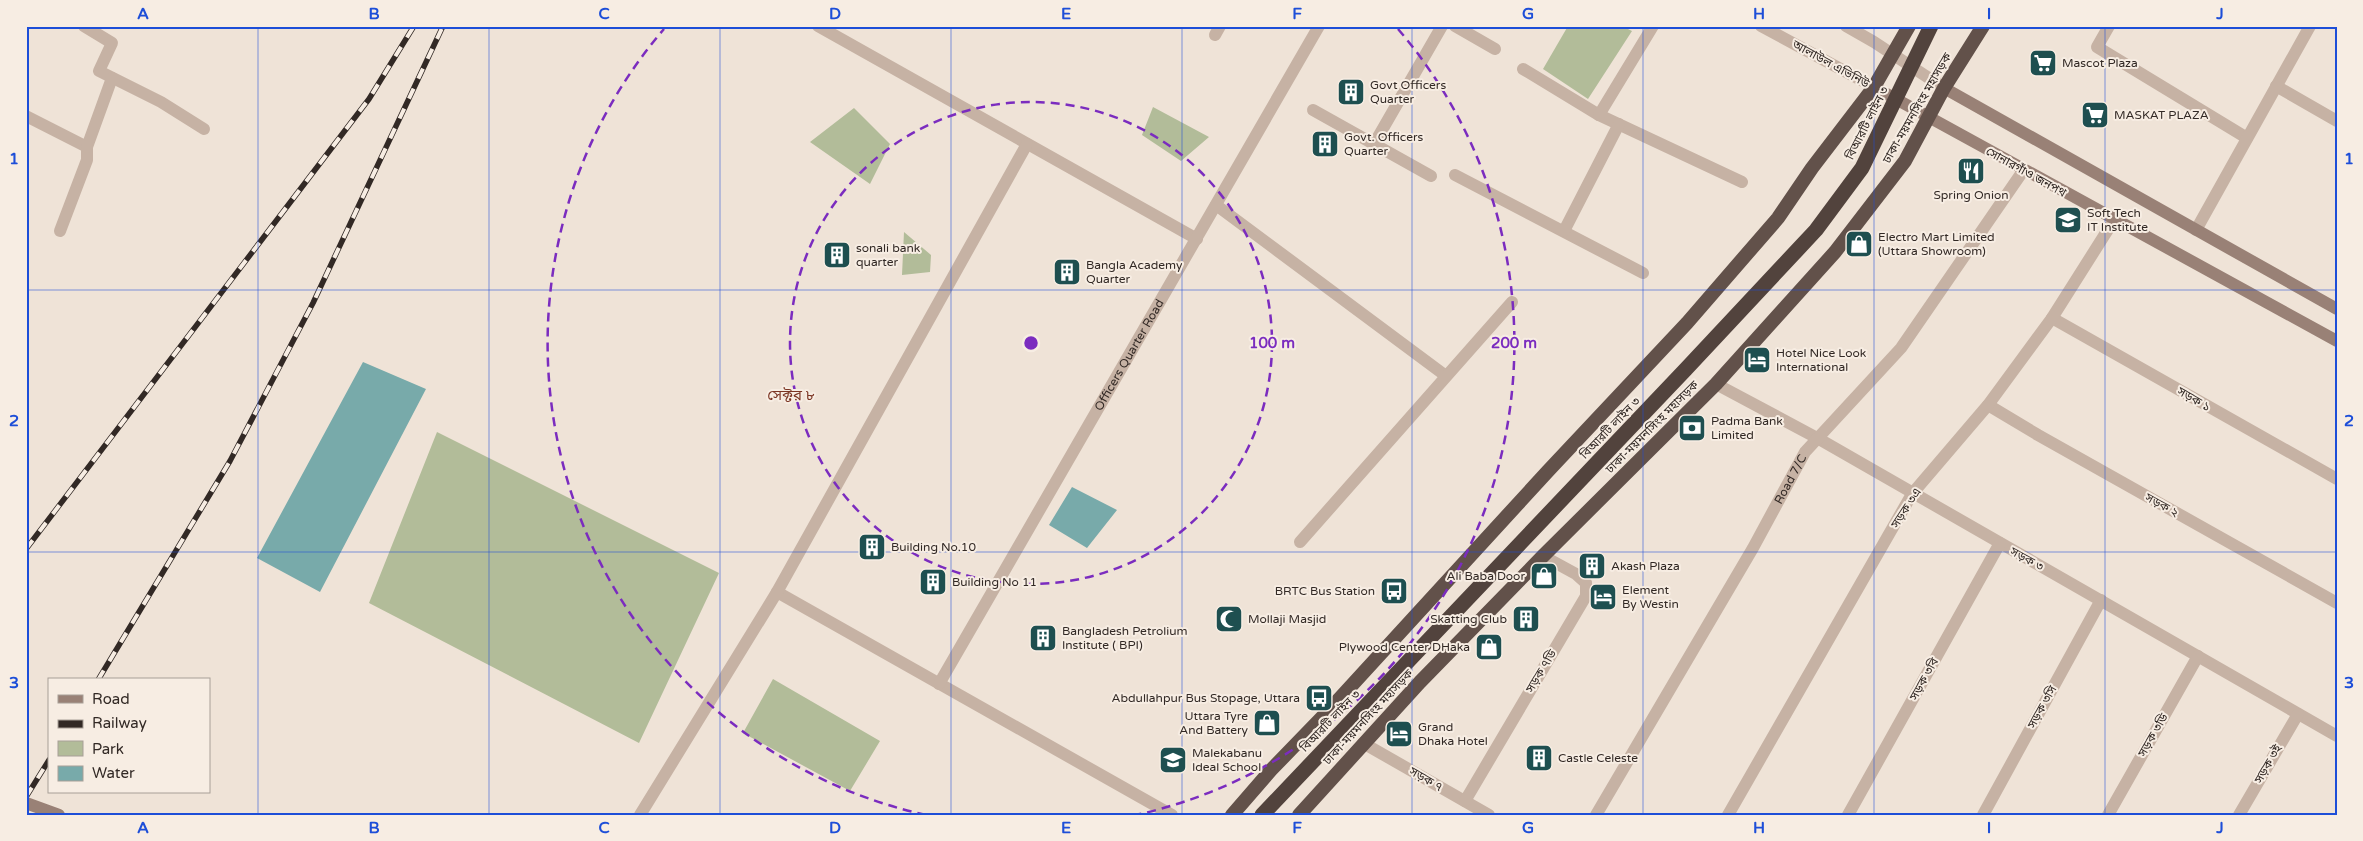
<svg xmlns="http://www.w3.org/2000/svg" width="2363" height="841" font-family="'Varela Round','Noto Sans Bengali',sans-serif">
  <rect width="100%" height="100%" fill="#efe3d7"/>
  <path fill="#b2bc99" d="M1568,26h54l10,5 -44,68 -45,-30z
    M1153,107l56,30 -28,24 -39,-26z
    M854,108l36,36 -20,40 -60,-42z
    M904,232l27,23 -1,17 -28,3z
    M437,432l282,141 -80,170 -270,-140z
    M773,679l107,62 -30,50 -107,-58z"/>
  <path fill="#78aaaa" d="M363,362l63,27 -106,203 -63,-34z
    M1072,487l45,23 -30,38 -38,-23z"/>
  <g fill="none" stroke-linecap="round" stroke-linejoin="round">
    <g stroke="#c6b2a4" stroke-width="12">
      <path d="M84,26l28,17 -13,28 62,31 43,27"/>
      <path d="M818,26l379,213"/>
      <path d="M1455,26l40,23"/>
      <path d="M1761,26l113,61"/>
      <path d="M1846,26l28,16 70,46"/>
      <path d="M2109,26l-12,21 150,91"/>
      <path d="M1215,35l5,-9"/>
      <path d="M1523,69l76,46 143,67"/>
      <path d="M2276,86l61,35"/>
      <path d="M1313,110l118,66"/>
      <path d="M1599,115l54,-89"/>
      <path d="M26,116l61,31v13l-27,71"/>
      <path d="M1374,144l68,-118"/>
      <path d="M87,147l25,-69"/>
      <path d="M1455,175l188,98"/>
      <path d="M1216,205l230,171"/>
      <path d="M2196,230l114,-204"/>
      <path d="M1564,231l55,-107"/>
      <path d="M2052,318l285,161"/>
      <path d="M1716,384l103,55 518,297"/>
      <path d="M1988,405l50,30 299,168"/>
      <path d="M1300,542l212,-240"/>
      <path d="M777,592l395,223"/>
      <path id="s1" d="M939,684l380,-658"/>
      <path d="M1363,743l126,72"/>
      <path d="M1465,801l121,-205v-13l-10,-9 -33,-18"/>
      <path d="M640,815l137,-223 250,-448"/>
      <path id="s2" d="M1596,815l157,-267 52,-96 96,-104 122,-177"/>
      <path d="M1728,815l184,-321 76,-89 64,-87 62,-98"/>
      <path d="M1848,815l152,-272"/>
      <path d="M1983,815l118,-215"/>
      <path d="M2108,815l90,-159"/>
      <path d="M2239,815l59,-101"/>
    </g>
    <path stroke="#998176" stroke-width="12" d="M1874,87l463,254
      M1944,88l393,221
      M26,803l33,12"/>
    <path stroke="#62514a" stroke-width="14" d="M1232,815l39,-45 59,-61 218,-238 139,-148 91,-105 34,-50 62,-81 35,-61
      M1299,815l121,-133 123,-126 173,-172 119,-132 70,-91 39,-73 39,-62"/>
    <path stroke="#52433d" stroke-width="15" d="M1262,815l424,-446 130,-139 46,-62 69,-142"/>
    <g stroke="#322925" stroke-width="5.5">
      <path id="rail" d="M26,549l343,-450 45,-73
        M98,680l132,-219 83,-158 130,-277
        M26,797l23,-37"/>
    </g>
    <use href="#rail" stroke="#f7ede3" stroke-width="4" stroke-dasharray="11" stroke-linecap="butt"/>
  </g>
  <path fill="none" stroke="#1d4ed8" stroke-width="1" stroke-opacity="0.55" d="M258,26v789M489,26v789M720,26v789M951,26v789M1182,26v789M1412,26v789M1643,26v789M1874,26v789M2105,26v789M26,290h2311M26,552h2311"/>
  <g fill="none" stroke="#7b2cbf" stroke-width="2.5" stroke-dasharray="9 6">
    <circle cx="1031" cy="343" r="241"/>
    <path d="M926 815A483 483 0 0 1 664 29M1398 29A483 483 0 0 1 1136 815"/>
  </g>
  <defs>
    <g id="supermarket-square" transform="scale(1.4375)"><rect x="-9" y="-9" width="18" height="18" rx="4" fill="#1e4f50" stroke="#f7ede3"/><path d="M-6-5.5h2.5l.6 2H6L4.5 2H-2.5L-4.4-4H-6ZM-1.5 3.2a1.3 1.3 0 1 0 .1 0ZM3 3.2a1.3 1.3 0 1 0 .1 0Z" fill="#fff"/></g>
    <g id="building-square" transform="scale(1.4375)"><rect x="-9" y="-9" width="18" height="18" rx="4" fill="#1e4f50" stroke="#f7ede3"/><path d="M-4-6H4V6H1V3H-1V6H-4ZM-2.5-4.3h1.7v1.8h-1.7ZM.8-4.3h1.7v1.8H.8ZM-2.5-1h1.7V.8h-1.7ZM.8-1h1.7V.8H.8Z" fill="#fff"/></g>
    <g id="restaurant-square" transform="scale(1.4375)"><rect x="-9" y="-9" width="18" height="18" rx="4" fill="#1e4f50" stroke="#f7ede3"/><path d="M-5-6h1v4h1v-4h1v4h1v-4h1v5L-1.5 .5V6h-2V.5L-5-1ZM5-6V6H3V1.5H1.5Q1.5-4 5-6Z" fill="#fff"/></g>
    <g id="university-square" transform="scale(1.4375)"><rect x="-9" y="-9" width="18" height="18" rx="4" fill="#1e4f50" stroke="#f7ede3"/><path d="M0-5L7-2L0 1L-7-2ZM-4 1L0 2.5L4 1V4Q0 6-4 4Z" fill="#fff"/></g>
    <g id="shop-square" transform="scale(1.4375)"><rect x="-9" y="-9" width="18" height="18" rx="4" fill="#1e4f50" stroke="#f7ede3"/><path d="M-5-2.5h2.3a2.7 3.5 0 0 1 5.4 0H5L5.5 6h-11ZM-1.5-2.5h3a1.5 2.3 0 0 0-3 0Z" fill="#fff"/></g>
    <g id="hotel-square" transform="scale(1.4375)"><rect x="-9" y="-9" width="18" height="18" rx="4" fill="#1e4f50" stroke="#f7ede3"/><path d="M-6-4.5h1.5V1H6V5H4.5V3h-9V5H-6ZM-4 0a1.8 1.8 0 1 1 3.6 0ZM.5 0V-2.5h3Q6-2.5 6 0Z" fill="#fff"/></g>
    <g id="bank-square" transform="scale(1.4375)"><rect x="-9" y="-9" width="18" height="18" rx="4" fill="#1e4f50" stroke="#f7ede3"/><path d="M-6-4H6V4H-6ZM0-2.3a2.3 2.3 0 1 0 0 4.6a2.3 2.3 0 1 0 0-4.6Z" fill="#fff"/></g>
    <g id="bus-square" transform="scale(1.4375)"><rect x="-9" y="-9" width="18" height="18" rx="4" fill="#1e4f50" stroke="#f7ede3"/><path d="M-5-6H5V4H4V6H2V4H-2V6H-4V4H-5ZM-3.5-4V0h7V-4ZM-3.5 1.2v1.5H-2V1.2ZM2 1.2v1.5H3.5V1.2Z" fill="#fff"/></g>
    <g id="mosque-square" transform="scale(1.4375)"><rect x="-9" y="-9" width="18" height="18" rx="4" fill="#1e4f50" stroke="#f7ede3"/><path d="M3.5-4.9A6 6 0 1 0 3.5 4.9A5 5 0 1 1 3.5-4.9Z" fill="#fff"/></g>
    <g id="school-square" transform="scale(1.4375)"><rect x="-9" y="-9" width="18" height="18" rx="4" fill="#1e4f50" stroke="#f7ede3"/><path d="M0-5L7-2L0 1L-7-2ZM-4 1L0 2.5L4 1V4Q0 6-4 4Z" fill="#fff"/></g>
  </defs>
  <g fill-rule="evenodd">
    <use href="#supermarket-square" x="2043" y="63"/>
    <use href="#building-square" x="1351" y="92"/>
    <use href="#supermarket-square" x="2095" y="115"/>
    <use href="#building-square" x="1325" y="144"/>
    <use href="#restaurant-square" x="1971" y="171"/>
    <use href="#university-square" x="2068" y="220"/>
    <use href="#shop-square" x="1859" y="244"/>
    <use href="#building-square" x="837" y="255"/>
    <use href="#building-square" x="1067" y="272"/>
    <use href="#hotel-square" x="1757" y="360"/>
    <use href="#bank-square" x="1692" y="428"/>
    <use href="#building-square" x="872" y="547"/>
    <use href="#building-square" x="1592" y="566"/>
    <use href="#shop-square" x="1544" y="576"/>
    <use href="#building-square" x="933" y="582"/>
    <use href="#bus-square" x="1394" y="591"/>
    <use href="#hotel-square" x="1603" y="597"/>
    <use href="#mosque-square" x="1229" y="619"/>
    <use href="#building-square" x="1526" y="619"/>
    <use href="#building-square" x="1043" y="638"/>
    <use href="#shop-square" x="1489" y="647"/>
    <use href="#bus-square" x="1319" y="698"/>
    <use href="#shop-square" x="1267" y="723"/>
    <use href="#hotel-square" x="1399" y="734"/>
    <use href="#building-square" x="1539" y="758"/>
    <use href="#school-square" x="1173" y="760"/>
  </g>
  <g text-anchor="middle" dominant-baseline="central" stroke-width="4" stroke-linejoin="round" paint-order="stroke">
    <g font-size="12" fill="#322925" stroke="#f7ede3" text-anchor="start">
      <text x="2062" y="63">Mascot Plaza</text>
      <text x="1370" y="85">Govt Officers<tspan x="1370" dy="14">Quarter</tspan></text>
      <text x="2114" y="115">MASKAT PLAZA</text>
      <text x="1344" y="137">Govt. Officers<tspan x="1344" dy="14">Quarter</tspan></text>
      <text x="1971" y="195" text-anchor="middle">Spring Onion</text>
      <text x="2087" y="213">Soft Tech<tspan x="2087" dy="14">IT Institute</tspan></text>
      <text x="1878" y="237">Electro Mart Limited<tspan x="1878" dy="14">(Uttara Showroom)</tspan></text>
      <text x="856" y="248">sonali bank<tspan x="856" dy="14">quarter</tspan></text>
      <text x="1086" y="265">Bangla Academy<tspan x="1086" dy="14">Quarter</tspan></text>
      <text x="1776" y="353">Hotel Nice Look<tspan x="1776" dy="14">International</tspan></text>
      <text x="1711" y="421">Padma Bank<tspan x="1711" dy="14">Limited</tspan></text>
      <text x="891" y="547">Building No.10</text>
      <text x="1611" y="566">Akash Plaza</text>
      <text x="1525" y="576" text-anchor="end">Ali Baba Door</text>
      <text x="952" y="582">Building No 11</text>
      <text x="1622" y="590">Element<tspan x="1622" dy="14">By Westin</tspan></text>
      <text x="1375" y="591" text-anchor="end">BRTC Bus Station</text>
      <text x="1248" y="619">Mollaji Masjid</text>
      <text x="1507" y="619" text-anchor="end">Skatting Club</text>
      <text x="1062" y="631">Bangladesh Petrolium<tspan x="1062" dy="14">Institute ( BPI)</tspan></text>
      <text x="1470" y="647" text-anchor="end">Plywood Center DHaka</text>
      <text x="1300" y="698" text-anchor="end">Abdullahpur Bus Stopage, Uttara</text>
      <text x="1248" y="716" text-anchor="end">Uttara Tyre<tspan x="1248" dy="14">And Battery</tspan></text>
      <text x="1418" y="727">Grand<tspan x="1418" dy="14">Dhaka Hotel</tspan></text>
      <text x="1192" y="753">Malekabanu<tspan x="1192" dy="14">Ideal School</tspan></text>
      <text x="1558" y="758">Castle Celeste</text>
    </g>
    <g font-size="12" fill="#322925" stroke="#f7ede3">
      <text transform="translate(1831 64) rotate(29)">আলাউল এভিনিউ</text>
      <text transform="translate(1917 108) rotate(-60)">ঢাকা-ময়মনসিংহ মহাসড়ক</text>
      <text transform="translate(1867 123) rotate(-63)">বিআরটি লাইন ৩</text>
      <text transform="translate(2026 172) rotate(29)">সোনারগাঁও জনপথ</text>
      <text stroke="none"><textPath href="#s1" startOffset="380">Officers Quarter Road</textPath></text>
      <text transform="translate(2194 399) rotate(30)">সড়ক ১</text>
      <text transform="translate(1652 427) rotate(-45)">ঢাকা-ময়মনসিংহ মহাসড়ক</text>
      <text transform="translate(1610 428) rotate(-46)">বিআরটি লাইন ৩</text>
      <text stroke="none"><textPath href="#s2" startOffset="388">Road 7/C</textPath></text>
      <text transform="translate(2162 505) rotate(29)">সড়ক ২</text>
      <text transform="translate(1906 508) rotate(-57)">সড়ক ৩এ</text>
      <text transform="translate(2027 559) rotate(29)">সড়ক ৩</text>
      <text transform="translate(1541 671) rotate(-59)">সড়ক ৭ডি</text>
      <text transform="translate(1924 679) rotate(-61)">সড়ক ৩বি</text>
      <text transform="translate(2042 707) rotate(-61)">সড়ক ৩সি</text>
      <text transform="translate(1368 717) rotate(-47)">ঢাকা-ময়মনসিংহ মহাসড়ক</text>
      <text transform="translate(1330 721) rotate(-46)">বিআরটি লাইন ৩</text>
      <text transform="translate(2153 735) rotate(-60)">সড়ক ৩ডি</text>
      <text transform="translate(2268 764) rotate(-60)">সড়ক ৩ই</text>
      <text transform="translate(1426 779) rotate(30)">সড়ক ৭</text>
    </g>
    <g font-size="15" fill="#7b3523" stroke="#f7ede3">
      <text x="791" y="395">সেক্টর ৮</text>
    </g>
  </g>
  <circle cx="1031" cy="343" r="8" fill="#7b2cbf" stroke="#f7ede3" stroke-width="2.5"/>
  <g font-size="15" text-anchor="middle" font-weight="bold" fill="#7b2cbf" stroke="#f7ede3" stroke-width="4" stroke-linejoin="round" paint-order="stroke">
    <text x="1272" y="348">100 m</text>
    <text x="1514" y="348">200 m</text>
  </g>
  <rect width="2363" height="841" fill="none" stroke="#f7ede3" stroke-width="55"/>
  <rect x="48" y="678" width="162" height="115" fill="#f7ede3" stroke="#a89f97"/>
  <rect x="58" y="695" width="25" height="8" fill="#998176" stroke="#a89f97"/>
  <text x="92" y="704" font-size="15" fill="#322925">Road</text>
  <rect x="58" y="720" width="25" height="8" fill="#322925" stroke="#a89f97"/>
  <text x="92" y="728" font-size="15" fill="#322925">Railway</text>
  <rect x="58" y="741" width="25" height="15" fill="#b2bc99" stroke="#a89f97"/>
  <text x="92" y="754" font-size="15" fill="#322925">Park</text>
  <rect x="58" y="766" width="25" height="15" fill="#78aaaa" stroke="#a89f97"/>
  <text x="92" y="778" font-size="15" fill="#322925">Water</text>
  <rect x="28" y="28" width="2308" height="786" fill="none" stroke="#1d4ed8" stroke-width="2"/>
  <g font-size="16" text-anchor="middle" font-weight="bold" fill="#1d4ed8">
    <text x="143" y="19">A</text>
    <text x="374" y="19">B</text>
    <text x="604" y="19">C</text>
    <text x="835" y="19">D</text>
    <text x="1066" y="19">E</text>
    <text x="1297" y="19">F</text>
    <text x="1528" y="19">G</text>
    <text x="1759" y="19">H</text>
    <text x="1989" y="19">I</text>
    <text x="2220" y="19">J</text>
    <text x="14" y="164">1</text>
    <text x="2349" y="164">1</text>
    <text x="14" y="426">2</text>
    <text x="2349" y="426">2</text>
    <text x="14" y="688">3</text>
    <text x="2349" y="688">3</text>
    <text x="143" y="833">A</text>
    <text x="374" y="833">B</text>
    <text x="604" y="833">C</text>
    <text x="835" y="833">D</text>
    <text x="1066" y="833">E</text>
    <text x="1297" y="833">F</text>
    <text x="1528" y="833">G</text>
    <text x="1759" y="833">H</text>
    <text x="1989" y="833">I</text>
    <text x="2220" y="833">J</text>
  </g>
</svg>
